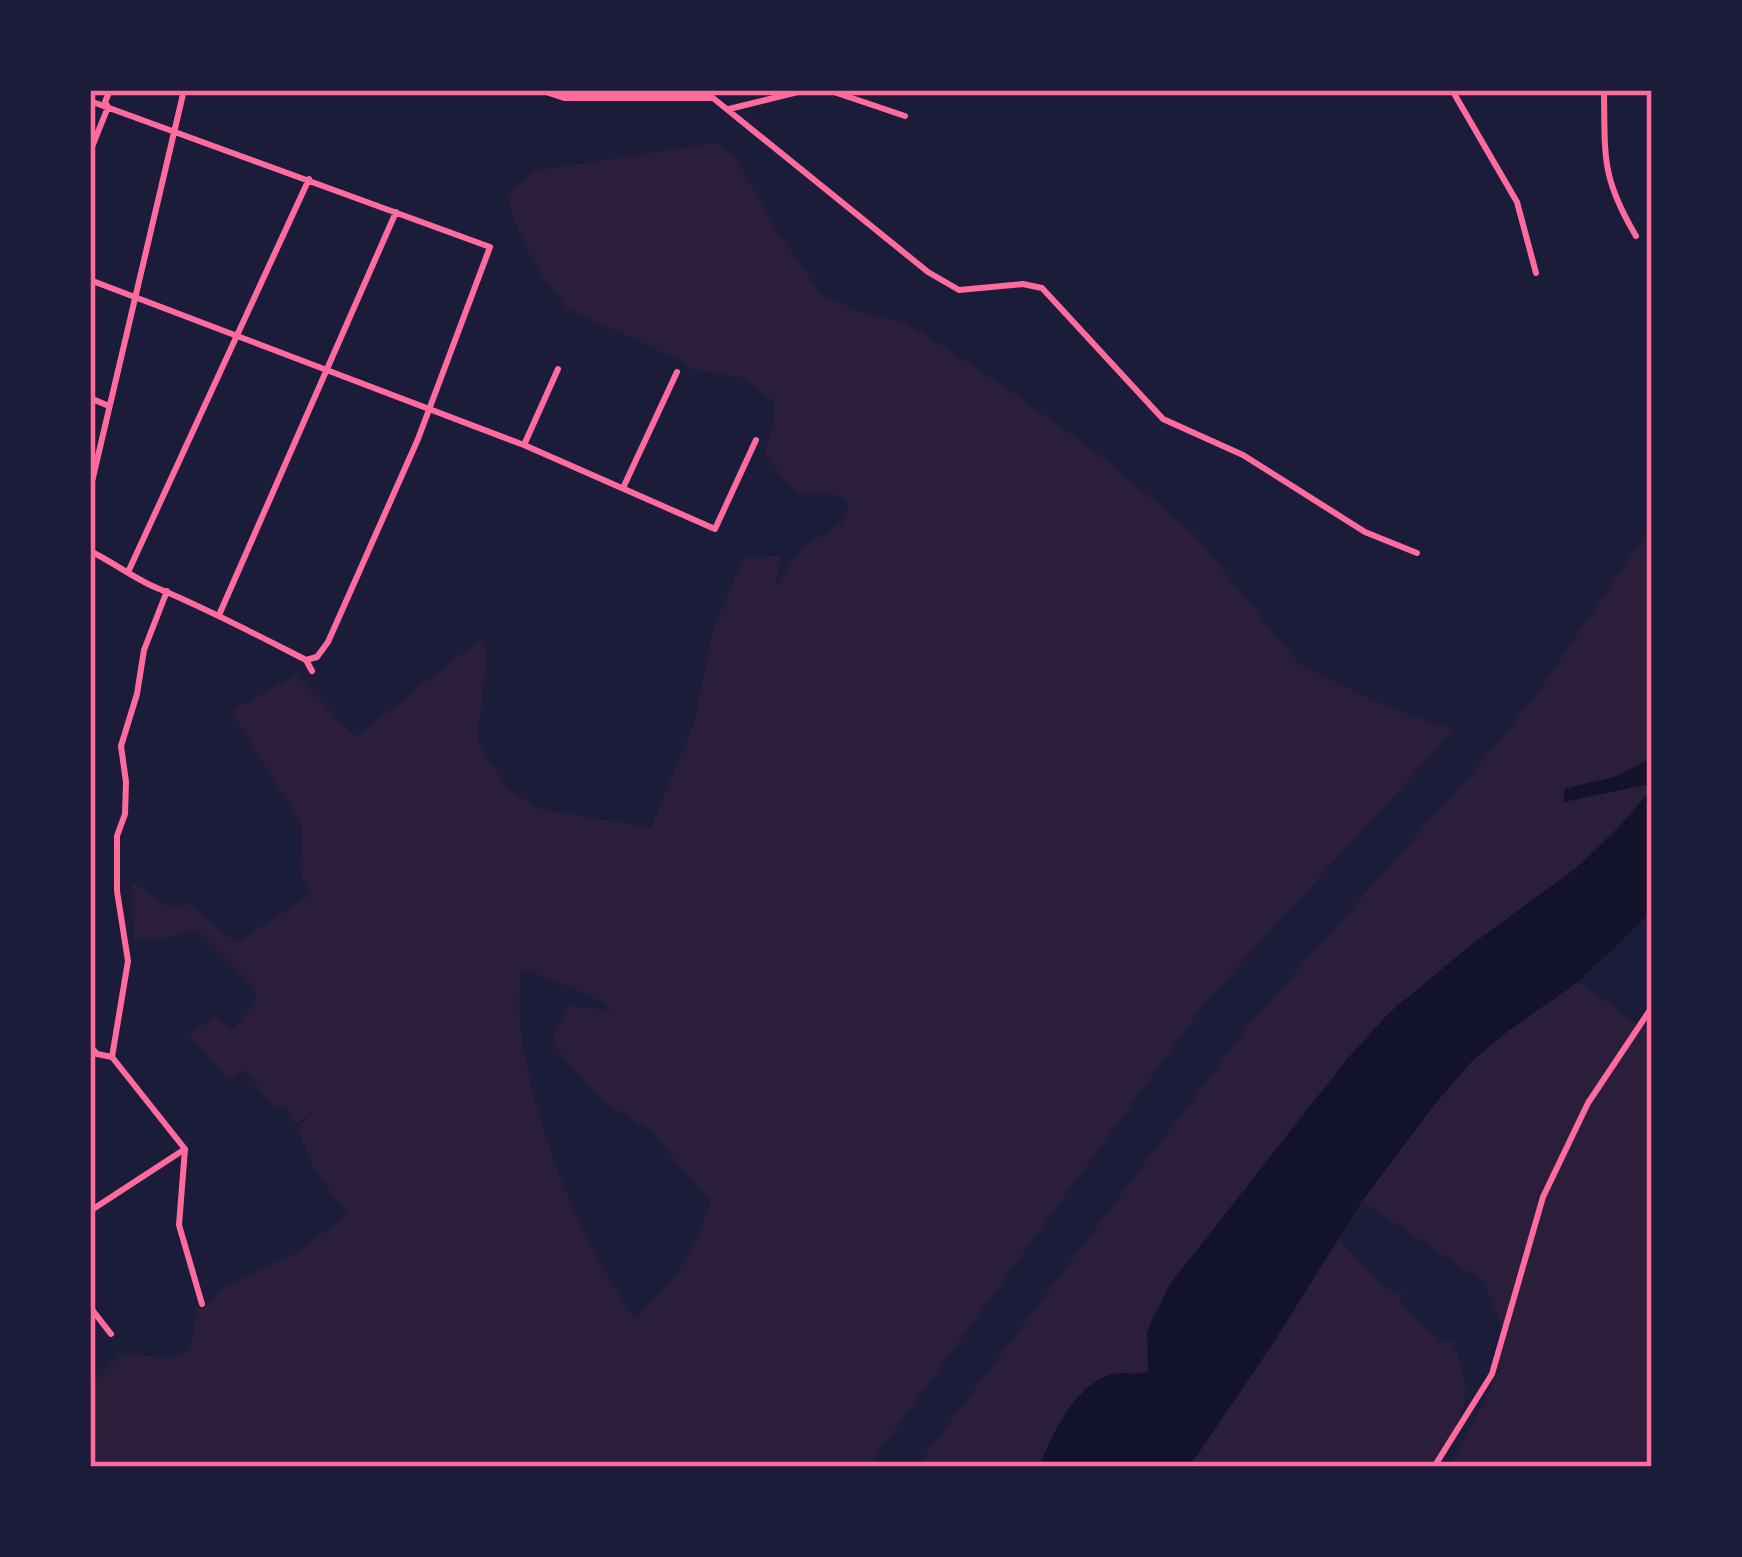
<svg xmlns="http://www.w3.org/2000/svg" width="1742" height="1557" font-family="'Libre Baskerville',serif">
  <rect width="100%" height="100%" fill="#1b1b3a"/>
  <path fill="#2a1e3b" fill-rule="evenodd" d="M715,143l19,11 38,69 48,70 35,17 52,13 111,73 81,59 94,78 107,132 90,43 64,22 -246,269 -340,468h-778v-81l32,-33 46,5 18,-5 6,-11 4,-33 15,-7 6,-11 81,-39 49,-37 -36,-52 -14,-36 17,-15 -19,12 -10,-19 -11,3 -29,-38 -17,10 -39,-44 27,-21 15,15 24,-26 1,-15 -59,-60 -41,11 -23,-3 -1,-55 36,25 22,-3 46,39 74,-48 -10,-23 2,-47 -71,-114 65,-36 60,62 126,-99 5,21 -10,83 29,44 30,22 115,20 43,-105 19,-93 30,-73 38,-1 -6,30 30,-41 38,-23 6,-19 -17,-10h-36l-32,-39 10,-33v-20l-33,-24 -48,-7 -18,-12 -107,-49 -24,-30 -17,-29 -14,-32 -6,-25 27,-22zM520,968c28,10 71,26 93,42l-46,-4 -16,36 48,56 52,33 59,71c-17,50 -34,82 -76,116 -56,-83 -98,-186 -113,-285 -3,-21 -1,-44 -1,-65z
    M1652,524v234l-37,19 -43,9 -8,16 80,-17 7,5 -3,6 -73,73 -104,76 -82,68 -86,100 -152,206 -3,53c-12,3 -27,-1 -39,3 -37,15 -56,58 -70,92h-123l332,-441 245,-277 46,-58z
    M1578,982l66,47 8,-9v447h-202l40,-76 16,-55 -22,-54 -122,-81c34,-48 69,-99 111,-140 31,-31 69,-54 105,-79z
    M1338,1238l47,50 19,6 -5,8 45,42 7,-4c28,56 10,76 -15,127h-247z"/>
  <path fill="#12122b" d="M1652,758v153l-74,71 -70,49 -36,30 -37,43 -73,97 -88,141 -85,125h-150c14,-33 33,-78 70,-92 12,-4 27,1 39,-3l-1,-40 23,-48 178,-226 41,-45 82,-68 104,-76 40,-37 36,-42 -7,-5 -81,17 2,-13 50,-12z"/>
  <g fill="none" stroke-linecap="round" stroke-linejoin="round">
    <path stroke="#ff6b9d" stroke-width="6" d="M540,90l24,8h149l215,174 31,18 64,-6 19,4 121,131 80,36 122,77 52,21
      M828,90l77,26
      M1452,90l65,112 19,71
      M1604,90c1,67 -3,87 32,146
      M90,101l400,146 -72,192 -90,203 -11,15 -11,3
      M729,109l77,-19
      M90,152l18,-45 -3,-5 5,-12
      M90,280l434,165 191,84 41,-89
      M90,398l19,8
      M524,445l34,-76
      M623,488l54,-116
      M90,490l94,-400
      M90,551c23,11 45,28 67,37 51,21 100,47 149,72l6,11
      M129,570l180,-391
      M219,615l177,-403
      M90,1046l7,8 15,3 73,92 -6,76 23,79
      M112,1057l16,-96 -11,-70v-55l8,-22 1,-32 -5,-36 16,-52 7,-44 23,-59
      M90,1211l95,-62
      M90,1307l21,27
      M1434,1467l58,-93 51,-177 45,-94 64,-96"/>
  </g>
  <rect width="1742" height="1557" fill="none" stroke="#1b1b3a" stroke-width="186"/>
  <rect x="93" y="93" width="1556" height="1371" fill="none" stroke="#ff6b9d" stroke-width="4.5"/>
</svg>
